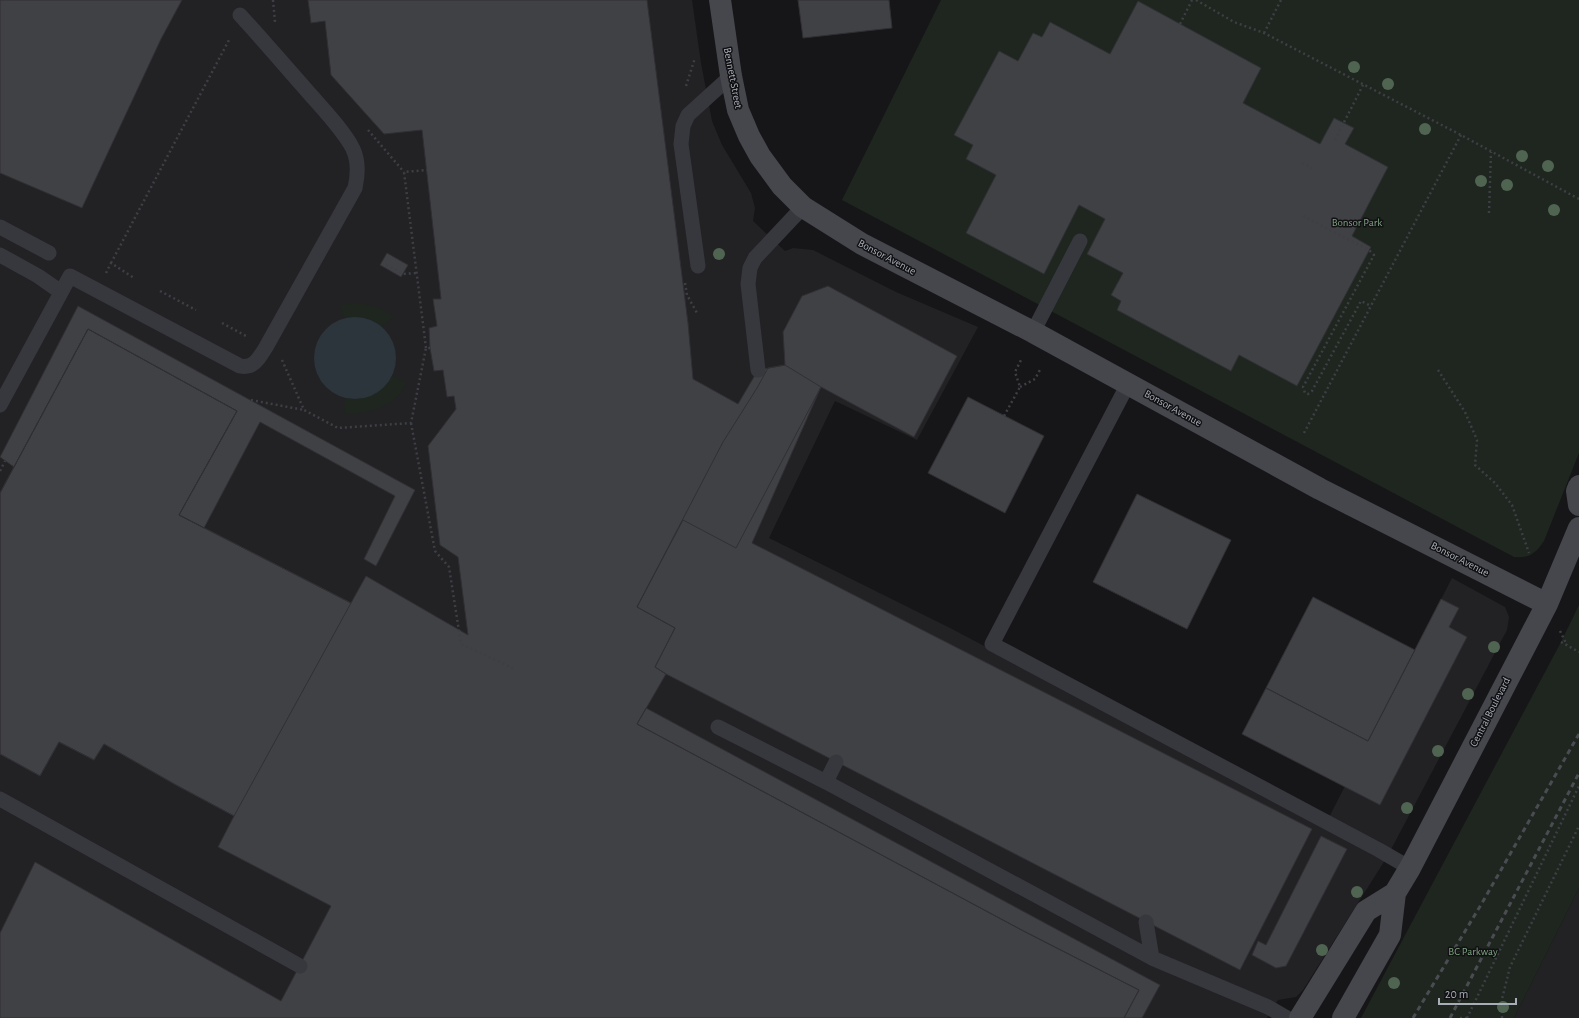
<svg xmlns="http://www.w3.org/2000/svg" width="1579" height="1018" font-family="'Alegreya Sans',sans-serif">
  <rect width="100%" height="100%" fill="#161618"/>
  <path fill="#222225" d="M0,0h692l9,63 11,58 10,24 29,48 4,15 -2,13 32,30 8,-3 20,2 83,42 82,35 -61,113 -82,-39 -66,137 183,91 373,196 127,-247 53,29 4,10 -2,13 -120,227 -84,133 -7,7 -18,3 -11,18h-1267z
    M1579,888v130h-65z"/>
  <path fill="#1e261f" d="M941,0h638v453l-35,88c-9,13 -14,17 -30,16l-672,-357z
    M361,303l18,5 15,9 -12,9c-14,-9 -21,-10 -38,-8l-4,-13z
    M392,376l14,7c-2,4 -5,10 -8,13 -15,14 -35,18 -54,18l1,-16 14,1 25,-12z
    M1579,605v283l-65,130h-153l200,-376z"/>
  <path fill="#2c353c" d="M314 358a41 41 0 1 1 82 0a41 41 0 1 1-82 0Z"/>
  <path fill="#404145" stroke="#303034" d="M0,0h182l-21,39 -79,169 -82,-35z
    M308,0h339l41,323 5,56 45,25 20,-34 27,-5 -2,-33 19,-36 26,-10 129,70 -43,81 -93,-50 -85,161 -53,-28 -46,87 38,21 -20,39 11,7 -29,50 381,204 121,62 -15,28h-1124v-85l35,-71 246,139 50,-95 -113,-59 16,-31 -58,-31 -72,-41 -10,16 -35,-18 -19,34 -40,-22v-261l88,-164 149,82 -58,104 172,88 15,-27 102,59 -10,-78 -18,-12 -12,-99 28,-37 -2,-13 -7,1 -4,-27 -9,1 -4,-23 -1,-20 8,-2 -4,-27h8l-19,-169 -38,4 -53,-59 -6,-54 -14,2z
    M798,0h91l3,28 -89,10z
    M1138,1l123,67 -18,35 77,41 14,-26 20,10 -9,16 43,23 -36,69 19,11 -74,139 -58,-31 -8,16 -114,-61 4,-9 -10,-6 12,-22 -36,-19 18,-35 -26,-14 -35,69 -78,-41 30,-58 -30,-16 7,-14 -19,-10 45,-84 19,10 15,-28 9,4 8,-15 60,32z
    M387,253l21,12 -7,12 -21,-12z
    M78,306l337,184 -39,76 -12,-7 31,-63 -135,-74 -56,106 -25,-13 58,-104 -149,-82 -74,138 -14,-10z
    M88,329l149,82 -58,104 172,88 -117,213 -58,-31 -72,-41 -10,16 -35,-18 -19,34 -40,-22v-261z
    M785,365l36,22 -69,156 560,286 -72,141 -574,-296 -11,-7 20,-39 -38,-21 86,-165 34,-54 11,-20z
    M968,397l76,39 -39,77 -77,-40z
    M1137,494l94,46 -44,89 -94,-47z
    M1313,597l102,53 -47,91 -102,-53z
    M1441,599l18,9 -10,19 18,10 -87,168 -138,-71 24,-46 102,53z
    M646,708l514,277 -18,33h-18l15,-28 -112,-57 -390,-209z
    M1321,836l26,13 -61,117 -10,2 -24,-13 6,-14 8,4z"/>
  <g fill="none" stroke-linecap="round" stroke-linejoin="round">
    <path stroke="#3d3f44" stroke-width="2.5" stroke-dasharray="2 3" stroke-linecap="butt" d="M273,0l2,22
      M1196,0l38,22 30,11 197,102 118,64
      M1180,24l12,-24
      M1264,33l17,-33
      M686,86l9,-28
      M368,130l36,42
      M1335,140l28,-55
      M1302,163l10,5
      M1489,213l2,-61
      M1303,216l66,34 5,5 -71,132 2,6 3,1 4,-3 49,-90 10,5
      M111,263l118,-223
      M386,265l17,9 14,-1
      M106,273l5,-10 23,15
      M685,283l2,12 10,18
      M160,291l36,19
      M222,323l26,14
      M426,348l-22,-176 23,-2
      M282,360l22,50 34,18 73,-5 15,-75h4
      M1438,370l27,42 12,28 -2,25 20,18 17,22 17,48
      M1020,387l15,-8 6,-11
      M251,400l53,10
      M1004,416l16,-29 -5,-15 7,-14
      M411,423l24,128 14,16 12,77 52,24
      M1304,433l157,-298
      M0,471l5,-10
      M1560,631l7,14
      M1561,642l18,10
      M1460,1018h9
      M1467,1018l112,-232
      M1502,1018v-19l8,-32 69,-141"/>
    <path stroke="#37383d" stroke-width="15" d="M0,227l49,26
      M0,255l38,21 23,16
      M698,266l-17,-122 2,-18 5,-11 43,-39
      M1033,332l47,-91
      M758,370l-10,-86 2,-16 5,-10 48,-51
      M1128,384l-136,260 387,206 31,18
      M0,405l70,-129 170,90c14,3 19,-8 26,-19l89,-159c3,-13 4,-26 -2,-39 -9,-18 -30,-40 -44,-56 -23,-26 -45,-52 -69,-78
      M718,727l108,55 326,176 116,49 19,11
      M826,782l10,-20
      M0,799l300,167
      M1146,922l6,36"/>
    <path stroke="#45474d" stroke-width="22" d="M720,0l11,76 7,34 11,26 11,20 22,30 21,21 59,37 171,88 287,157 227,115
      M1579,486l-2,5 2,14
      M1300,1018l66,-107 29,-18
      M1343,1018l47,-83 5,-42 15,-25 137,-264 32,-76"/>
    <path stroke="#4a4c52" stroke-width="3" stroke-dasharray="5 4" stroke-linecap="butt" d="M1413,1018l69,-115 97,-169
      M1450,1018l129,-245"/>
  </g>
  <g fill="#506452">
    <circle cx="1354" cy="67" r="6"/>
    <circle cx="1388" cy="84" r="6"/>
    <circle cx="1425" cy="129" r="6"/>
    <circle cx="1522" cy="156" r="6"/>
    <circle cx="1548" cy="166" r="6"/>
    <circle cx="1481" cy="181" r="6"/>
    <circle cx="1507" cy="185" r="6"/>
    <circle cx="1554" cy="210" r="6"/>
    <circle cx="719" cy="254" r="6"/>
    <circle cx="1494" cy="647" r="6"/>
    <circle cx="1468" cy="694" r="6"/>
    <circle cx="1438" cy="751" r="6"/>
    <circle cx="1407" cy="808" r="6"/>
    <circle cx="1357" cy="892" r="6"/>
    <circle cx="1322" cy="950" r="6"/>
    <circle cx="1394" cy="983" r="6"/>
    <circle cx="1503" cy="1007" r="6"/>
  </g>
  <g text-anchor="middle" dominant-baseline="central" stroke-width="3" stroke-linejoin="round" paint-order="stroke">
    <g font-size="11" fill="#a8adb8" stroke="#111113">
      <text transform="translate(733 78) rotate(79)">Bennett Street</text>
      <text transform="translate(887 257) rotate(28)">Bonsor Avenue</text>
      <text transform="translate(1173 408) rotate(29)">Bonsor Avenue</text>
      <text transform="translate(1460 559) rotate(27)">Bonsor Avenue</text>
      <text transform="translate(1490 712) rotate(-63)">Central Boulevard</text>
    </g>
    <g font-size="11" fill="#7fa381" stroke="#111113">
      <text x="1357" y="222">Bonsor Park</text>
      <text x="1473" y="951">BC Parkway</text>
    </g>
  </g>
  <path d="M1439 998v6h77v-6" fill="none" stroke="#a8adb8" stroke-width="2"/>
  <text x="1445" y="998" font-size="12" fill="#a8adb8" stroke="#111113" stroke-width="3" paint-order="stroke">20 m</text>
</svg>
